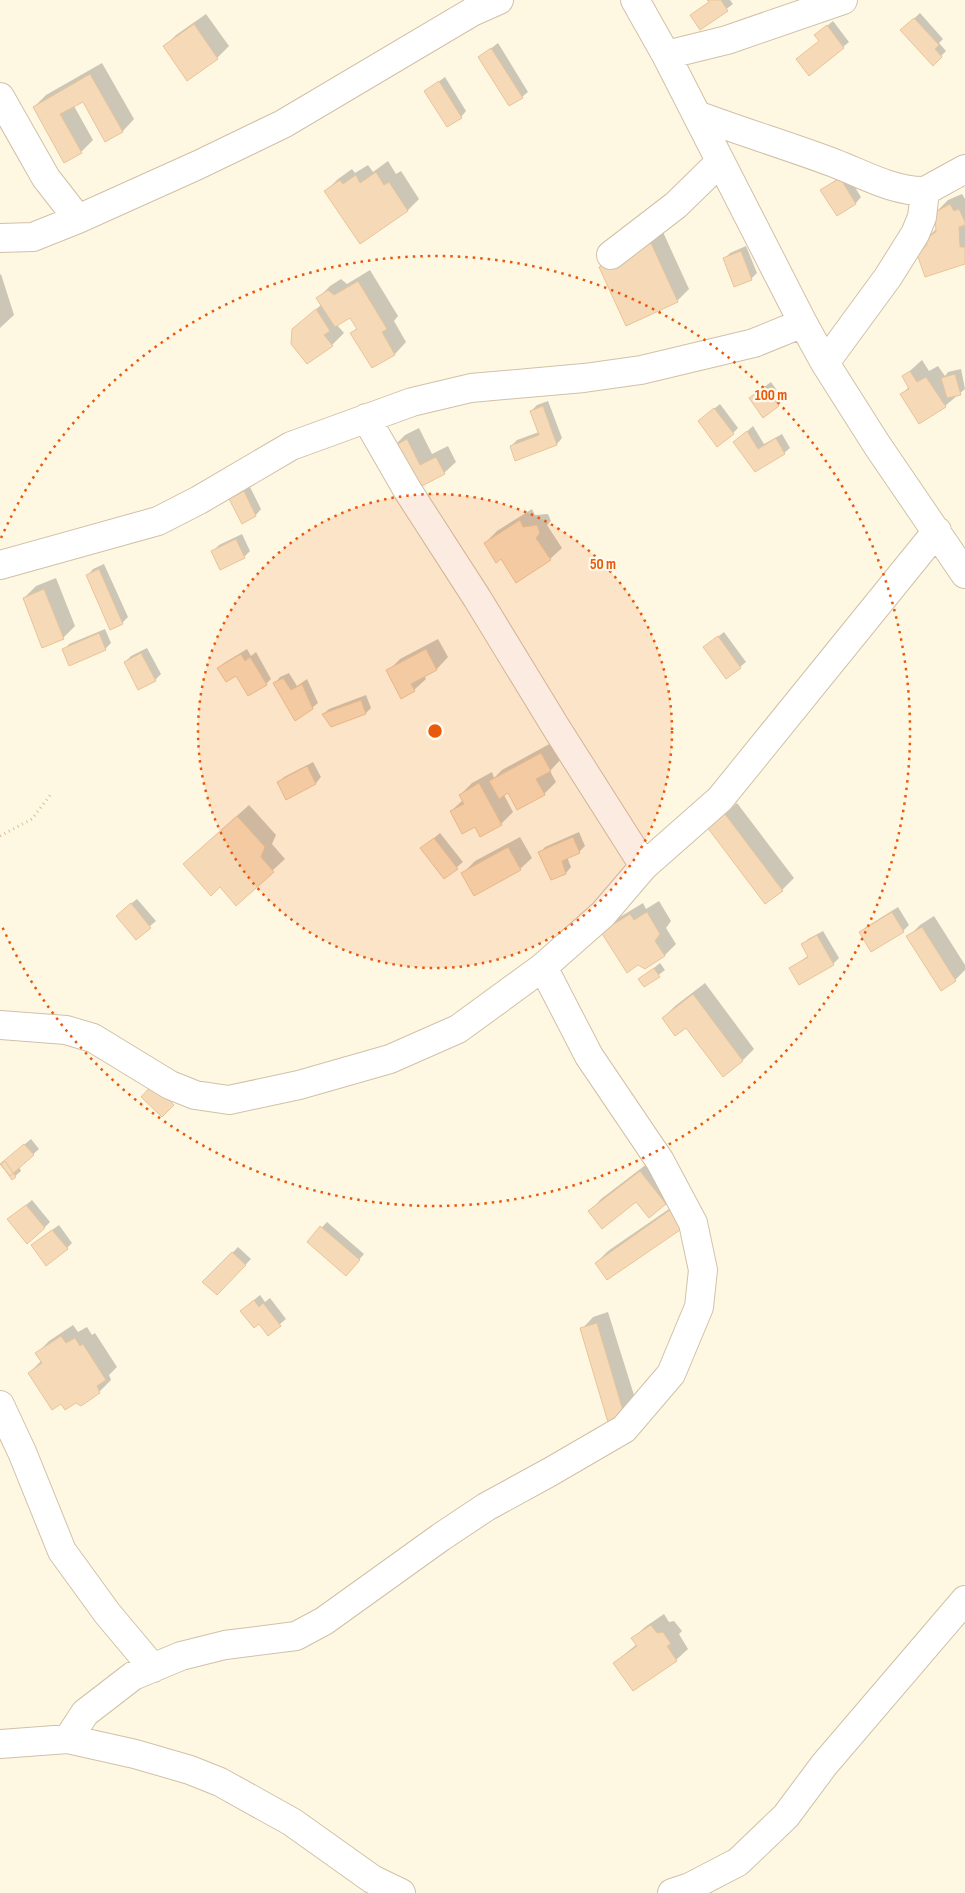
<svg xmlns="http://www.w3.org/2000/svg" width="965" height="1893" font-family="'Sofia Sans Condensed',sans-serif">
  <rect width="100%" height="100%" fill="#fef8e3"/>
  <path fill="#0003" d="M709,0h21l3,4 -33,25 -9,-13 19,-15z
    M920,13l23,26 -4,4 7,8 -13,13 -31,-34z
    M206,14l23,32 -12,12 -30,21 -23,-32 12,-12z
    M833,21l16,21 -6,5 -23,-6 -4,-6z
    M498,43l30,49 -6,5 -42,-40z
    M102,63l32,56 -11,12 -17,9 -23,-40 -9,6 19,34 -12,12 -16,9 -31,-54 12,-12z
    M445,77l21,34 -5,6 -35,-26z
    M388,161l8,13 5,-3 18,28 -11,11 -47,32 -35,-51 12,-12 14,-10 3,4 13,-8 5,7z
    M846,173l15,24 -5,6 -19,11 -16,-24z
    M962,194l3,5v63l-37,-17 -2,-6 11,-11 -1,-16 12,-12z
    M663,232l26,57 -12,12 -64,-45z
    M746,246l11,27 -6,6 -27,-20 6,-6z
    M370,270l28,46 -4,5 12,21 -11,12 -22,13 -21,-34 5,-5 -7,-12 -13,9 7,8 -12,12 -39,-15 29,-26 -4,-6 12,-12 11,-7 6,5z
    M1,274l13,41 -14,13v-53z
    M922,360l7,11 9,-5 7,10 3,-4 13,-3 4,20 -20,17 -43,-12 7,-7 -6,-10z
    M771,382l12,17 -5,6 -28,-7z
    M548,401l14,37 -5,6 -46,2 6,-6 22,-8 -8,-21 6,-6z
    M720,404l18,24 -5,5 -28,-17z
    M753,426l11,18 18,-10 8,14 -6,5 -29,18 -20,-29z
    M419,428l13,26 16,-8 8,16 -12,11 -29,16 -22,-42 12,-12z
    M250,487l11,22 -5,6 -13,7 -12,-23 5,-5z
    M532,509l3,6 13,-1 3,7 -4,4 15,23 -12,11 -49,-2 -16,-14 12,-12z
    M242,534l8,17 -6,6 -31,-6 6,-6z
    M104,564l24,53 -6,6 -34,-48 5,-6z
    M56,578l19,48 -12,12 -39,-40 12,-12z
    M105,629l6,14 -6,6 -41,1 5,-6z
    M724,632l22,30 -6,5 -35,-20z
    M438,639l10,18 -11,12 -13,6 2,4 -12,11 -26,-19 12,-12z
    M147,648l14,26 -6,6 -30,-18 6,-6z
    M247,649l4,7 5,-4 15,27 -5,5 -47,-15 5,-6z
    M289,673l8,13 10,-7 11,24 -6,5 -37,-25 5,-6z
    M366,695l5,13 -5,5 -35,13 -8,-12 6,-5z
    M553,742l9,16 -12,13 6,11 -12,12 -35,-2 -5,3 9,17 -12,12 -20,11 -6,-10 -24,-14 12,-11 -3,-5 12,-12 20,-11 2,6 8,-8z
    M313,762l8,15 -5,6 -30,15 -8,-15 6,-6z
    M737,803l57,75 -12,12 -73,-62z
    M249,805l27,30 -4,9 13,15 -49,45 -40,-51z
    M579,832l6,14 -6,6 -12,5 4,10 -5,6 -15,6 -11,-26 5,-6z
    M440,833l23,29 -18,15 -23,-29z
    M520,837l12,21 -12,11 -57,4 12,-12z
    M137,899l19,22 -20,17 -13,-28z
    M659,901l12,20 -5,7 10,16 -11,11 -20,13 -42,-36 12,-12 28,-17 3,6z
    M898,907l11,18 -6,6 -43,2 6,-6z
    M934,916l31,49v5l-10,10 -13,9 -34,-52 12,-12z
    M823,931l16,27 -6,6 -42,4 18,-13 -6,-10 5,-6z
    M660,963l5,7 -21,16 -4,-7z
    M705,983l49,66 -11,11 -57,-33 -23,-9 12,-12z
    M31,1139l8,10 -20,18 2,4 -8,7 -6,-19z
    M652,1160l25,32 -12,12 -29,-4 -46,11 11,-12z
    M32,1200l18,22 -6,6 -29,-14z
    M682,1200v27l-86,36 12,-12z
    M327,1222l37,32 -13,15 -43,-27z
    M59,1225l13,18 -5,5 -29,-8z
    M238,1247l13,12 -34,35 -13,-12z
    M260,1295l5,7 5,-4 16,21 -18,15 -20,-29z
    M608,1312l31,99 -12,12 -45,-94 11,-12z
    M73,1325l5,7 9,-5 5,8 3,-2 22,34 -8,8 2,5 -12,12 -23,9 -14,2 -33,-30 12,-12 -4,-8 12,-12z
    M664,1614l5,8 5,-1 8,10 -3,3 9,15 -12,11 -62,3 23,-19 -4,-6 12,-11z"/>
  <path fill="#f6dab8" stroke="#eac397" d="M707,0h14l7,11 -28,19 -10,-15 19,-13z
    M914,18l25,27 -4,4 7,8 -9,9 -33,-36z
    M194,24l24,35 -31,22 -24,-35z
    M827,25l17,23 -35,28 -13,-17 23,-18 -5,-6z
    M491,48l32,50 -14,8 -31,-49z
    M90,74l33,58 -18,10 -22,-40 -23,12 22,39 -18,10 -31,-56z
    M439,81l23,37 -15,9 -23,-36z
    M376,172l8,13 5,-3 19,29 -48,33 -36,-53 16,-11 3,4 13,-9 4,8z
    M840,178l16,26 -19,12 -17,-26z
    M950,204l4,7 5,-2 6,13v3l-6,2 1,20h5v17l-40,13 -8,-23 10,-9 -2,-6 11,-7 -1,-20z
    M651,243l27,59 -52,24 -27,-59z
    M741,251l11,29 -18,7 -11,-29z
    M358,281l29,48 -5,3 13,23 -23,13 -22,-35 7,-4 -7,-11 -15,9 -19,-29 12,-8 6,5z
    M316,309l14,22 -6,4 9,11 -26,18 -16,-20 1,-15z
    M910,371l7,11 9,-5 20,30 -27,17 -19,-30 9,-5 -7,-13z
    M955,374l6,21 -14,3 -6,-20z
    M765,386l14,20 -16,12 -14,-20z
    M543,406l14,39 -42,16 -5,-15 29,-11 -9,-24z
    M714,408l20,26 -17,13 -19,-26z
    M747,431l11,18 18,-11 9,16 -30,18 -22,-30z
    M407,439l13,26 16,-8 9,17 -31,16 -22,-43z
    M244,491l12,25 -14,8 -13,-25z
    M520,520l3,7 14,-2 3,8 -4,5 15,22 -35,23 -15,-24 -5,4 -12,-20z
    M236,539l9,19 -25,12 -9,-19z
    M99,569l24,55 -13,6 -24,-55z
    M44,589l20,50 -22,9 -19,-50z
    M99,633l7,17 -37,16 -7,-17z
    M718,636l23,32 -15,11 -23,-32z
    M426,649l11,21 -26,14 4,7 -14,8 -15,-29z
    M141,653l15,28 -18,9 -14,-28z
    M241,654l4,7 5,-4 17,28 -19,11 -12,-20 -10,6 -9,-14z
    M283,678l8,12 11,-6 11,25 -18,12 -22,-38z
    M361,700l5,14 -35,13 -9,-13z
    M541,753l10,18 -15,8 9,16 -28,15 -9,-17 -9,6 -10,-18z
    M307,766l9,18 -30,16 -9,-18z
    M479,783l23,42 -22,12 -5,-10 -13,7 -12,-23 14,-7 -5,-9z
    M725,814l58,77 -18,13 -58,-77z
    M237,816l28,31 -4,10 13,15 -38,34 -16,-19 -9,9 -28,-32z
    M573,837l7,16 -18,8 4,13 -15,6 -13,-28z
    M434,838l24,31 -14,10 -24,-31z
    M508,847l13,23 -47,26 -13,-23z
    M131,903l20,25 -15,12 -20,-24z
    M647,912l13,22 -5,7 10,15 -20,13 -7,-4 -11,8 -26,-41 29,-18 4,6z
    M892,912l12,20 -33,20 -12,-20z
    M922,927l34,54 -15,10 -35,-55z
    M817,935l17,30 -35,20 -10,-17 19,-11 -7,-13z
    M654,968l6,9 -16,10 -6,-8z
    M693,994l50,67 -20,16 -37,-49 -11,8 -13,-18z
    M153,1084l21,21 -12,12 -21,-20z
    M24,1144l10,11 -24,21 -10,-12z
    M5,1161l11,16 -4,3 -11,-16z
    M640,1171l26,33 -17,14 -13,-16 -34,27 -14,-18z
    M26,1205l19,23 -18,16 -20,-25z
    M670,1210l13,18 -76,52 -12,-17z
    M320,1226l40,34 -14,16 -39,-34z
    M52,1230l16,19 -22,17 -15,-21z
    M232,1252l14,13 -29,30 -15,-13z
    M254,1300l5,7 4,-4 18,23 -13,10 -9,-12 -5,4 -14,-17z
    M597,1323l30,101 -17,5 -30,-101z
    M61,1336l5,7 9,-5 5,8 3,-2 23,36 -9,6 3,7 -19,13 -5,-3 -11,7 -4,-6 -9,6 -24,-37 14,-10 -7,-10z
    M651,1625l6,8 6,-1 8,12 -4,2 10,15 -44,30 -20,-28 24,-17 -6,-8z"/>
  <g fill="none" stroke-linecap="round" stroke-linejoin="round">
    <g stroke="#d1c0a8" stroke-width="30">
      <path id="street" d="M635,0l31,55 137,268 22,40 52,82 88,129
        M666,55l61,-15 116,-40
        M0,97l46,81 32,41
        M697,115c45,17 92,31 137,48 29,11 60,29 91,28
        M0,238l33,-1 45,-18 120,-54 85,-41 189,-112 27,-12
        M611,255l65,-50 44,-43
        M825,363l63,-86 27,-43 7,-17 3,-26 40,-22
        M366,418l42,73 69,107 80,131 87,137
        M0,565l158,-44 41,-21 92,-54 121,-44 59,-14 113,-10 57,-8 113,-27 49,-20
        M0,1025l66,5 27,8 77,47 25,10 34,5 70,-15 91,-26 68,-30 85,-62 60,-53 41,-48 76,-67 217,-268
        M0,1405l22,47 40,99 45,62 46,55
        M68,1739l17,-26 48,-37 48,-20 44,-11 71,-9 28,-15 117,-84 45,-30 64,-35 74,-43 47,-55 28,-67 4,-37 -10,-47 -33,-62 -71,-105 -46,-89
        M0,1744l68,-5 67,15 55,16 30,12 72,40 80,57 29,14
        M672,1893l18,-6 48,-25 48,-46 38,-51 141,-165"/>
    </g>
    <path stroke="#dbbd9b" stroke-width="3" stroke-dasharray="1 4" stroke-linecap="butt" d="M0,836l32,-17 19,-25"/>
    <use href="#street" stroke="#fff" stroke-width="28"/>
  </g>
  <circle cx="435" cy="731" r="237" fill="#e8590c" fill-opacity=".12"/>
  <g fill="none" stroke="#e8590c" stroke-width="2.5" stroke-dasharray="2.5 5">
    <circle cx="435" cy="731" r="237"/>
    <path d="M1 538A475 475 0 1 1 1 924"/>
  </g>
  <circle cx="435" cy="731" r="8" fill="#e8590c" stroke="#fffaeb" stroke-width="2.5"/>
  <g font-size="15" text-anchor="middle" font-weight="bold" fill="#e8590c" stroke="#fffaeb" stroke-width="4.5" stroke-linejoin="round" paint-order="stroke">
    <text x="771" y="400">100 m</text>
    <text x="603" y="569">50 m</text>
  </g>
</svg>
